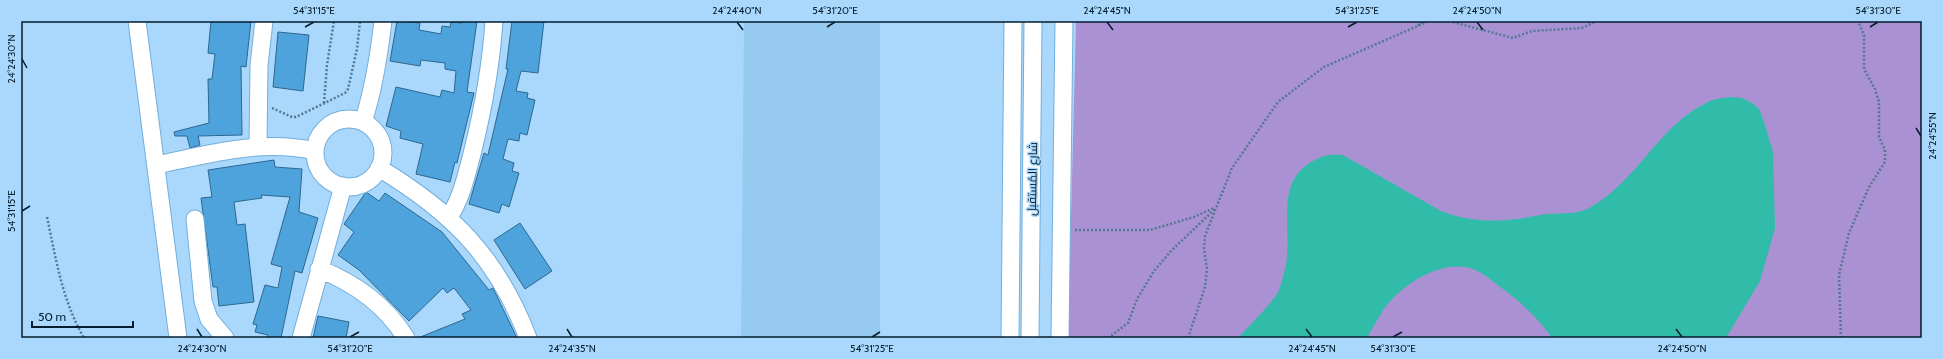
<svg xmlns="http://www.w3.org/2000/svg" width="1943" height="359" font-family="Cabin,Cairo,sans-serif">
  <rect width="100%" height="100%" fill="#a9d8fc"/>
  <path fill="#96caf1" d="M744,21h136v317h-139z"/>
  <path fill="#aa91d3" d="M1076,21h846v317h-854z"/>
  <path fill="#31bca9" d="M1731,97l11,1 10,5 7,6 5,13 9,30 2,76 -15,53 -34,57h-174c-13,-19 -30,-35 -49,-49 -8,-6 -18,-15 -28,-19 -31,-13 -73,14 -91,39 -6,9 -12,20 -17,29h-129c9,-10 35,-36 40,-46 4,-9 8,-25 9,-35 3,-33 -10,-75 24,-95 11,-6 19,-9 32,-7l98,56c32,13 66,11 99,4 16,-3 36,1 51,-8 47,-27 68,-82 117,-105 7,-4 16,-4 23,-5z"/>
  <path fill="#4ea3dd" stroke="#2d678f" d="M211,21h40l-5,46 -5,-1 1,69 -44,1 2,9 -10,3 -3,-12h-12l-1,-4 35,-9 -1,-44h4l3,-25 -7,-1z
    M397,21l23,2 -1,7 22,4 1,-8 8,1 1,-5 11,1 1,-2h14l-10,71 7,1 -17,70 -2,-1 -5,20 -34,-8 7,-30 -23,-6 1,-7 -15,-5 10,-39 44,10 2,-7 12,3 2,-22 -11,-2v-6l-24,-3 -1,6 -30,-5z
    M512,21h32l-6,52 -17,-2 -5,20 12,2 -1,5 8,2 -8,35 -7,-2 -1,8 -11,-2 -5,20 11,4 -2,8 7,2 -10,34 -7,-3 -3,9 -30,-9 15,-51 4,2 20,-86h-2z
    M278,32l31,3 -6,56 -30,-4z
    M274,160l1,7 27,2 -3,43 19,6 -16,55 -7,-2 -14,67h-14l1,-3 -13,-3 2,-7 -4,-1 12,-39 13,3 4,-21 -11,-3 19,-67 -29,-2 1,3 -28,4 3,23 8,-1 9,78 -35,4 -2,-19h-4l-12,-89 11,-1 -4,-27z
    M366,192l13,9 6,-8 57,39 47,58 4,-2 23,48 -2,2h-96l47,-19 -3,-5 9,-4 -17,-22 -7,5 -4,-5 -34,33 -50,-51 -21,-15 16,-23 -10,-8z
    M520,223l32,48 -27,18 -31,-49z
    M318,316l31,6 -3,16h-33z"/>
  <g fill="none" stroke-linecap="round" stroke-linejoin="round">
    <g stroke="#74aed9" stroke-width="19">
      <path id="minor" d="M137,21l41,317
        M315 153a34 34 0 1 1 68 0a34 34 0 1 1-68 0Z
        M363,122c11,-33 16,-67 20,-101
        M258,146l1,-81 5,-44
        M156,165c54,-11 104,-26 159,-14
        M379,168c73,44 118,89 149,170
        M449,217c13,-20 17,-41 23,-63 11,-44 19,-88 22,-133
        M195,219l8,82 6,18 16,19
        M319,269c36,14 67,37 87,69
        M301,338l42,-152
        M1010,338l3,-317
        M1030,338l3,-317
        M1060,338l4,-317"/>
    </g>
    <path stroke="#547891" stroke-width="2.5" stroke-dasharray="2 2" stroke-linecap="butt" d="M1415,21l4,4 3,-4
      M1449,21l64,17 19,-7 50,-3 15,-7
      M324,103l3,-38 7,-44
      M272,108l20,9h4l49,-24 3,-4 9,-40 3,-28
      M47,217c9,42 15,83 37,121
      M1075,230h75l44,-13 20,-9
      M1108,338l20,-15 9,-24 17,-28 17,-20 44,-42
      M1188,338l17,-51 2,-18 -3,-20 1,-13 27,-68 46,-66 46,-35 105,-46
      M1841,338l-2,-63 10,-42 20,-46 16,-25v-12l-6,-13v-35l-4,-13 -11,-20v-34l-6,-14"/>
    <use href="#minor" stroke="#fff" stroke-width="17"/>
  </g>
  <path fill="none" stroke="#051d2d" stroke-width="1.5" d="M737,22l6,8M1107,22l6,8M1477,22l6,8M305,27l9,-5M827,27l8,-5M1348,27l9,-5M1870,27l8,-5M22,59l5,9M1916,128l5,8M22,211l8,-5M197,329l5,8M567,329l5,8M1306,329l6,8M1676,329l6,8M350,337l9,-5M872,337l8,-5M1393,337l9,-5"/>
  <g text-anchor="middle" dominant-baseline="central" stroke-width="3" stroke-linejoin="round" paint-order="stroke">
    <g font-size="12" fill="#051d2d" stroke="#a9d8fc">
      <text transform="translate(1032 179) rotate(-89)">شارع المُستقبل</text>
    </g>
  </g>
  <rect width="1943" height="359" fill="none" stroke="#a9d8fc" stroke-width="44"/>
  <path d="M32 321v6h101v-6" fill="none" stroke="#051d2d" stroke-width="2"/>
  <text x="38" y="321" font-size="12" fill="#051d2d" stroke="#a9d8fc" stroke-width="3" paint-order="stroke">50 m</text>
  <rect x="22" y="22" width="1899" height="315" fill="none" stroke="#051d2d" stroke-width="1.5"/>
  <g font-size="10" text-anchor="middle" fill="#051d2d">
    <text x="314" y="14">54°31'15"E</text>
    <text x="737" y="14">24°24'40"N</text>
    <text x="835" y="14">54°31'20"E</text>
    <text x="1107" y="14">24°24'45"N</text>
    <text x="1357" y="14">54°31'25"E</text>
    <text x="1477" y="14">24°24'50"N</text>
    <text x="1878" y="14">54°31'30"E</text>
    <text transform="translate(11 59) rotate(-90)" y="4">24°24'30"N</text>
    <text transform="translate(1932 136) rotate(-90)" y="4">24°24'55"N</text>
    <text transform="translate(11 211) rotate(-90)" y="4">54°31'15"E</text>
    <text x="202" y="352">24°24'30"N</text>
    <text x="350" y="352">54°31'20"E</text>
    <text x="572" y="352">24°24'35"N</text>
    <text x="872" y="352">54°31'25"E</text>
    <text x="1312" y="352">24°24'45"N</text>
    <text x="1393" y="352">54°31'30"E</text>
    <text x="1682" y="352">24°24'50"N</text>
  </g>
</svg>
